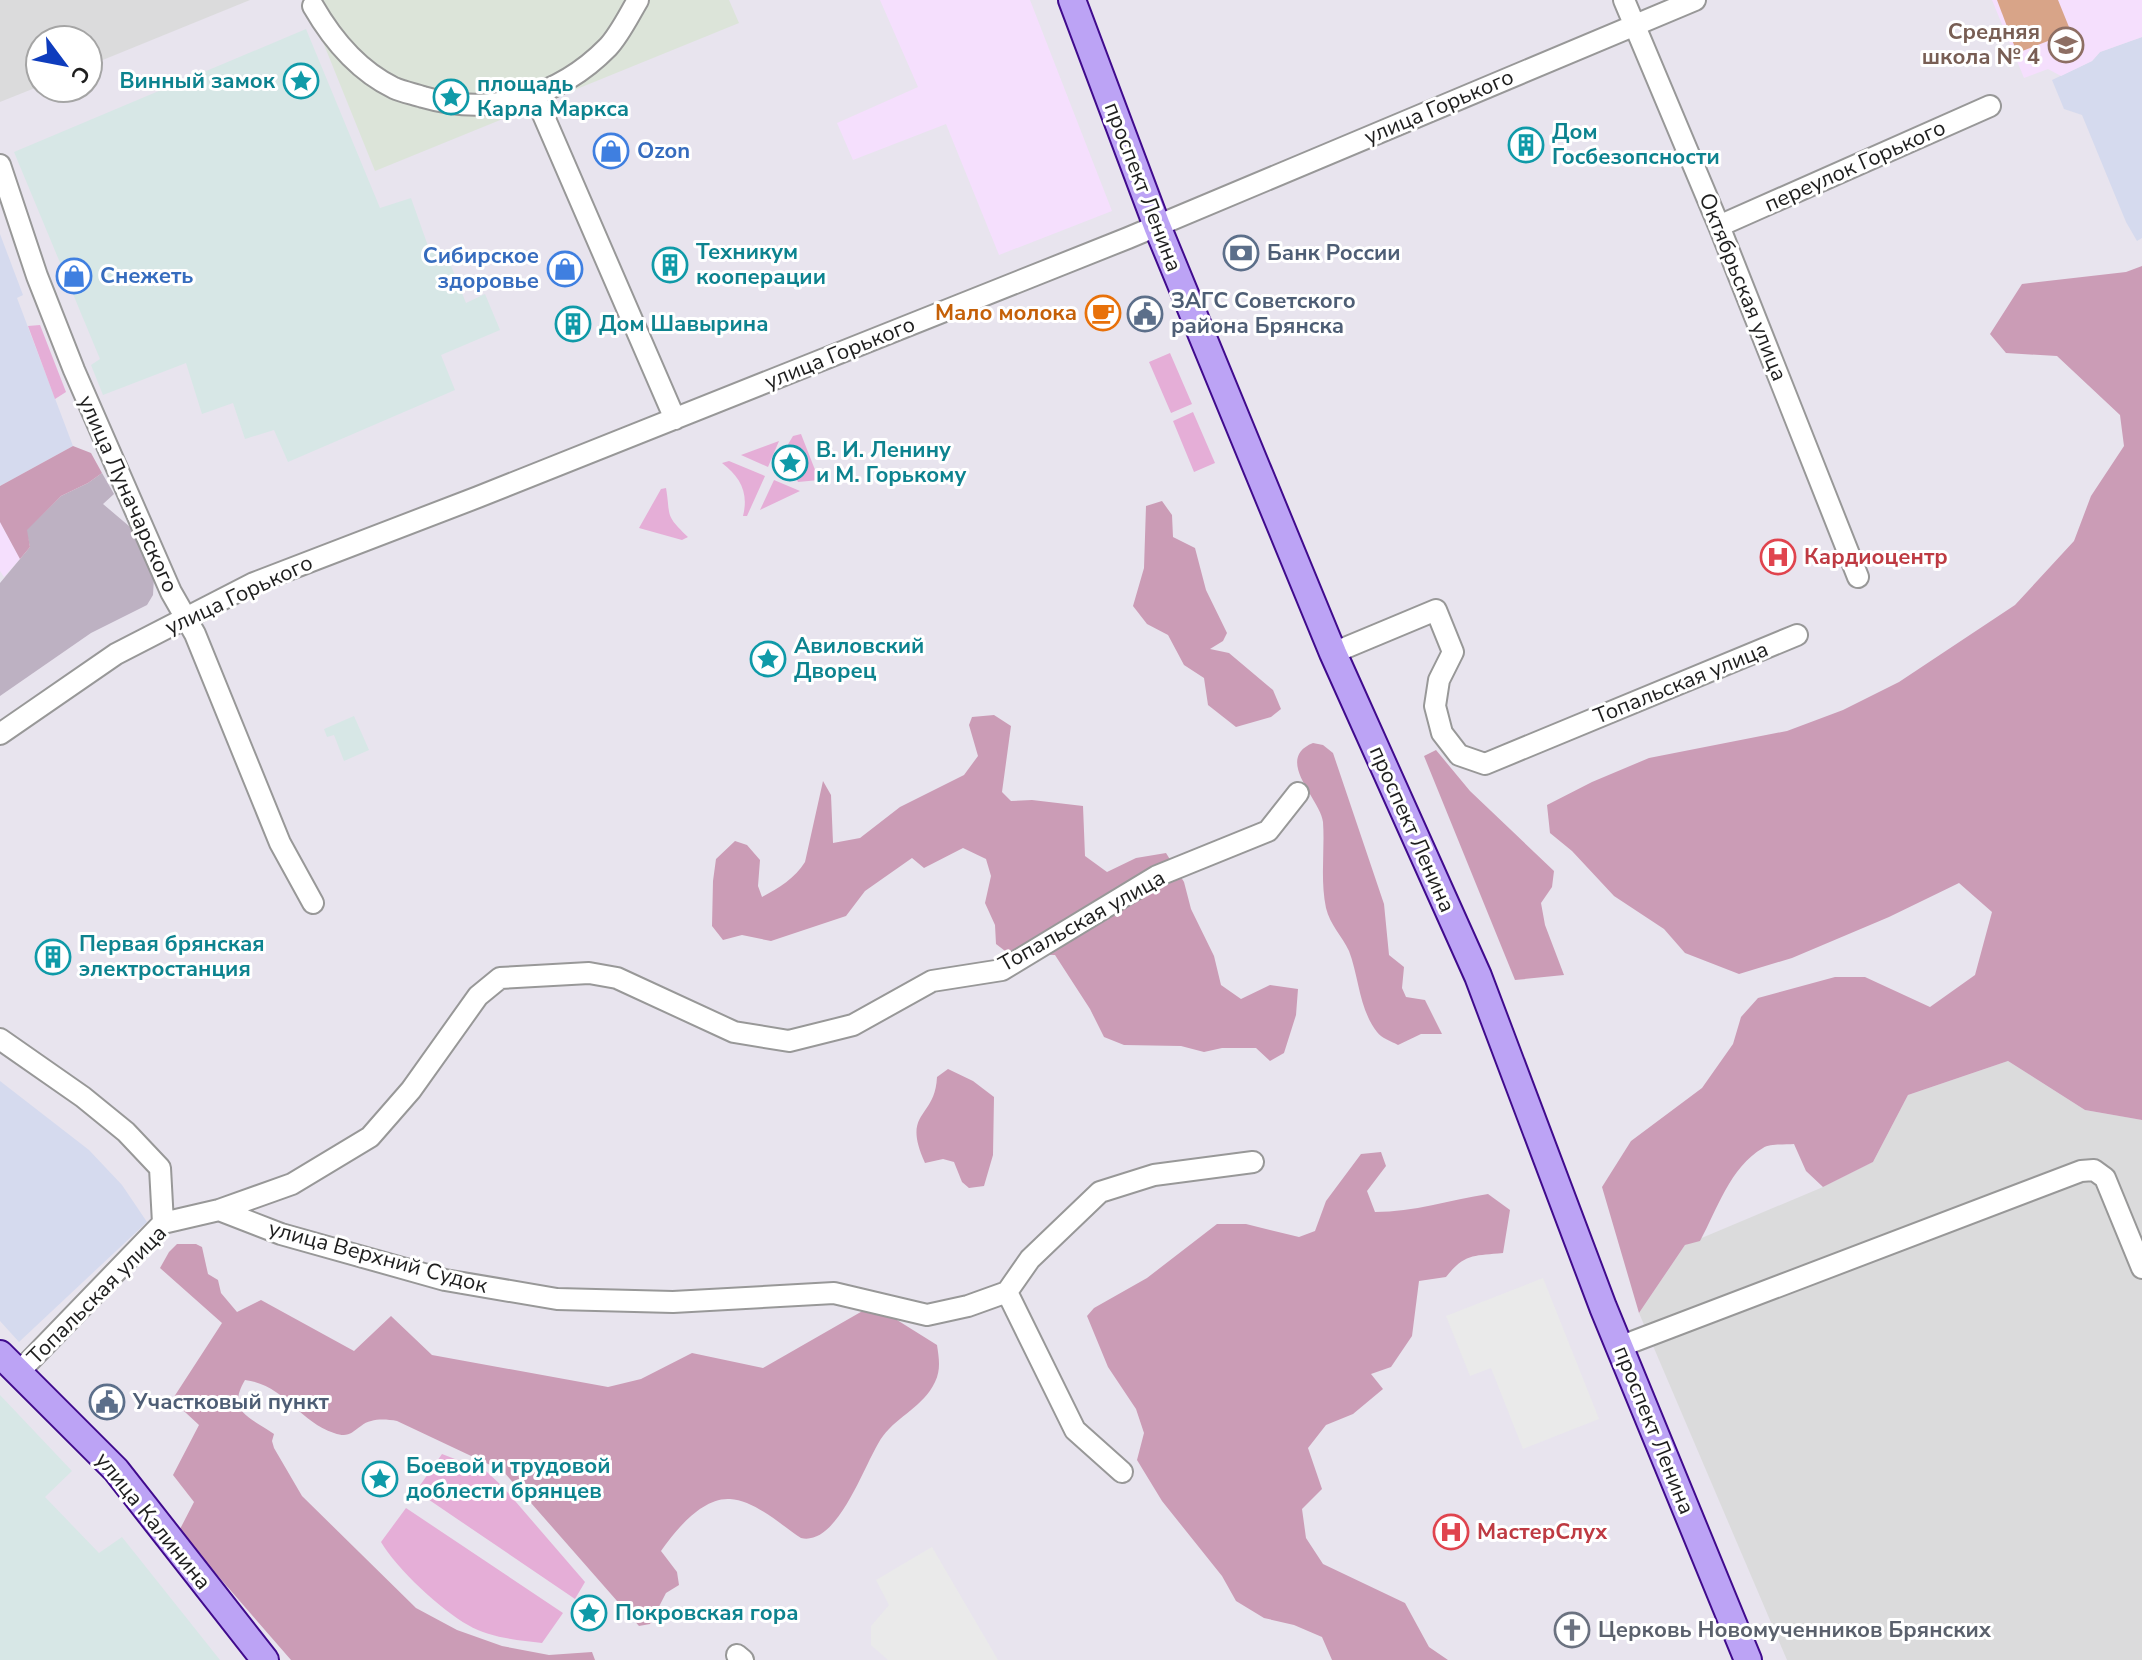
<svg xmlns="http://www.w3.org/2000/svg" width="2142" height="1660" font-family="'Nunito Sans',sans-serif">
  <rect width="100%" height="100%" fill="#e8e4ee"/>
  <path fill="#dbdbdc" d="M0,0h250l-162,66v-26h-48v46l-40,16z
    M2008,1061l77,49 57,10v540h-355l-148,-347 46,-68 138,-58 50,-25 35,-67z"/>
  <path fill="#d5daee" d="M2142,37v201l-5,3 -11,-19 -44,-107 -18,-6 -12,-29 40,-19 8,-9z
    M0,234l23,61 -6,3 56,148 -73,40z
    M0,1081l89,69 33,35 25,37 -128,120 -19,-21z"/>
  <path fill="#d7e7e6" d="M306,29l74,179 31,-10 17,48 17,5 21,52 19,-9 15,36 -59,25 14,35 -167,72 -14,-32 -29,9 -12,-36 -31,11 -16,-51 -83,32 -12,-30 9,-6 -86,-207z
    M354,716l15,34 -25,11 -10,-26 -7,2 -3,-8z
    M0,1395l72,76 -27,26 54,56 23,-16 98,123h-220z"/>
  <path fill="#f5dffd" d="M880,0h150l82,211 -113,44 -53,-131 -93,36 -16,-37 81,-36z
    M1992,0h150v37l-42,15 -8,9 -31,15 -13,-7 -24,9z
    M0,522l20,37 -16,18 -4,-6z"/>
  <path fill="#bdb1c2" d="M102,473l12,21 -11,10 33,28 18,45 -1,18 -6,10 -56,28 -91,63v-113l30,-36 -4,-17 35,-34 27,-13z"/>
  <path fill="#e5aed7" d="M40,325l26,67 -11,7 -27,-73z
    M1170,353l22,51 -21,9 -22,-51z
    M1193,412l22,51 -21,9 -21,-51z
    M801,434l18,46 -21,2 -3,-6 9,-11 -6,-10 -10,1 -1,-10 6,-10z
    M779,441l-11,26 -27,-12z
    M729,461l36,15 -18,40h-4c6,-24 -3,-39 -21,-53z
    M774,480l26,11 -40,19z
    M666,488c5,29 -2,26 22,49l-6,3 -43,-12 22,-39z
    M442,1454l44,17 17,16 82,95 -10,17 -159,-108z
    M406,1508l157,105 -21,30c-24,-3 -52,-5 -74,-18 -27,-15 -71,-56 -87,-83z"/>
  <path fill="#cb9cb6" d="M2142,266v854l-57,-10 -77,-49 -100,34 -35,67 -50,25 -17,-16 -12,-27c-9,1 -24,-1 -31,4 -33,19 -46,62 -63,93l-15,4 -46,68 -37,-126 29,-46 71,-53 31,-44 8,-27 17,-19 77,-21h30l65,30 45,-32 17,-63 -33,-29 -70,34 -97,41 -53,16 -54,-21 -21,-24 -50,-33 -42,-45 -22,-18 -3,-28 45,-23 57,-24 138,-27 56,-21 56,-28 116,-77 59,-64 17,-45 33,-50 -4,-31 -63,-59 -51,-3 -16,-19 32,-50 104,-12z
    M73,446l18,7 11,20 -14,10 -27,13 -34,34 3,17 -10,12 -20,-37v-36z
    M1162,501l10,14 1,22 22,11 11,42 21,43 -4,8 -13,8 19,4 44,37 8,19 -10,8 -35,10 -28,-22 -4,-27 -20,-13 -16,-30 -21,-11 -14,-18 11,-38 2,-62z
    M994,715l17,11 -9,66 9,9 21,-1 51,6 2,50 22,16 29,-14 30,-5 18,29 7,27 23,47 7,29 20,14 29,-14 28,4 -2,26 -12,38 -14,8 -14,-13h-34l-18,4 -23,-6 -57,-1 -20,-8 -14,-28 -35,-54 -46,-1 -13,-10 -1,-19 -10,-22 6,-27 -5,-17 -23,-11 -39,20 -12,-10 -47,33 -19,25 -75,25 -29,-6 -19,5 -11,-14 1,-45 3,-22 19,-18 12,4 13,15 -2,26 4,11c17,-9 33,-19 43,-35l18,-81 8,14 2,48 27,-5 40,-31 64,-32 14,-19 -9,-31 3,-8z
    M1313,743l10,2 10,8 51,151 5,51 15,12 -2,21 4,9 19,3 17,34h-21l-23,11c-7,-4 -17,-7 -21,-13 -18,-23 -18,-55 -28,-81 -7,-15 -19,-26 -23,-43 -6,-30 -1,-57 -3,-86 -2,-22 -50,-63 -10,-79z
    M1436,750l34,41 84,80 -2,16 -11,16 4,22 19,50 -49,5 -91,-224z
    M948,1069l25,12 21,16 -1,58 -9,31 -15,2 -7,-6 -8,-20 -11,-3 -18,4c-24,-53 10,-43 12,-86z
    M1381,1152l5,14 -19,25 8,21c39,0 75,-12 113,-18l22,16 -7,43c-29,3 -38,0 -57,24l-27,4 -7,55 -21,31 -20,7 12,15 -30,25 -27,11 -18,23 14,41 -20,20 4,29 17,26 82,39 24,44 19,13h-116l-10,-23 -28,-12 -30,-7 -28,-17 -14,-25 -60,-75 -25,-41 7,-27 -8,-24 -28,-42 -21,-51 7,-8 53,-30 70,-54h29l53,13 16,-6 11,-30 35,-47z
    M177,1244h19l6,3 6,27 10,6 3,13 16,19 24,-12 93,51 37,-35 41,39 176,32 33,-8 51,-26 71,15 110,-63 64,40c2,14 4,24 -2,37 -12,25 -36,33 -52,54 -17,22 -44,111 -82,102 -20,-13 -47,-38 -71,-39 -28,-2 -55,32 -69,52l16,21 2,13 -13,8 -16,31 -11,2 -136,-155 -106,-50c-12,-2 -26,-3 -36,5 -10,7 -13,12 -27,7 -36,-12 -49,-48 -89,-53 -19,32 5,37 29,54l-2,7 2,7 28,48 114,112 41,22 45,16 47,9 43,-3 3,8h-304l-112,-129 15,-29 -21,-27 26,-50 -27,-25 50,-77 -62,-55 9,-16z"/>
  <path fill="#d8a488" d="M1997,0h61l13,32 -54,21z"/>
  <path fill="#eaeaea" d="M1543,1278l56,141 -76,30 -32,-81 -21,8 -24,-60z
    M932,1547l66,113h-110l-17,-15v-19l18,-21 -13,-25z"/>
  <path fill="#dce4d9" d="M306,0h423l10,23 -364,148z"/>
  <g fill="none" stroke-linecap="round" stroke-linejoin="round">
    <g stroke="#989898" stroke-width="24">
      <path id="minor" d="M1624,0l95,226 139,351
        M313,6c19,33 46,65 81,82 9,4 20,6 29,9 68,20 136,0 185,-50 12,-13 21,-32 30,-47
        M535,96l140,323
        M0,165l37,111 37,94 97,222 24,42 85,209 33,60
        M1719,226l271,-120
        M1333,653l103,-43 17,42 -14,28 -4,26 7,27 17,22 26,9 312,-129
        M0,734l116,-80 138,-71 224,-86 650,-259 567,-238
        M0,1039l83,58 43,35 34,36 3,55
        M219,1210l62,24 164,46 112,19 116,3 161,-9 93,22 41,-9 39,-14 23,-33 70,-67 54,-17 99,-13
        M1007,1292l68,138 47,42
        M1619,1347l462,-176 13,-1 11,8 37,90
        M18,1373l145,-150 56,-13 73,-26 78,-47 41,-47 67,-94 22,-18 89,-5 28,5 117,54 55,9 64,-16 79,-44 70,-11 155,-94 111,-45 30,-38
        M737,1655l6,5"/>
    </g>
    <g stroke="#400b8d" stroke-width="30">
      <path id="major" d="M1072,0l85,226 176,427 145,323 125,331 145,353
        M0,1354l116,116 149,190"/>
    </g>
    <use href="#minor" stroke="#fff" stroke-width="20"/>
    <use href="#major" stroke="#bca3f5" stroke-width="26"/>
  </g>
  <defs>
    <g id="school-ring" transform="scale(1.8)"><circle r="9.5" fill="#fff" stroke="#8d6e63" stroke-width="1.5"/><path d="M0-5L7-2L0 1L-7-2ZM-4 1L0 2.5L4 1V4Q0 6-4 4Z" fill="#8d6e63"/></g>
    <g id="sight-ring" transform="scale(1.8)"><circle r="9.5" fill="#fff" stroke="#0f9aa8" stroke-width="1.5"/><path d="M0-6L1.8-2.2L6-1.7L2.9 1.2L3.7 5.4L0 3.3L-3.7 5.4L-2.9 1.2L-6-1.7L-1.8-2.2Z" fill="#0f9aa8"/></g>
    <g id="building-ring" transform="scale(1.8)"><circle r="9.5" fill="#fff" stroke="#0f9aa8" stroke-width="1.5"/><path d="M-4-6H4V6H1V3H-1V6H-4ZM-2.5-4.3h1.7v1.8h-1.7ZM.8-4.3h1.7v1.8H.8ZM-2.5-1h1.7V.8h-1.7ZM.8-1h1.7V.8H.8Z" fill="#0f9aa8"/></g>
    <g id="shop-ring" transform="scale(1.8)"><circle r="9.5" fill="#fff" stroke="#3f7fe0" stroke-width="1.5"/><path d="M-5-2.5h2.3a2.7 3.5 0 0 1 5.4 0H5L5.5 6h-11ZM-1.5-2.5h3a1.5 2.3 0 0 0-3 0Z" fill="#3f7fe0"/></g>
    <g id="bank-ring" transform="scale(1.8)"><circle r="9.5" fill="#fff" stroke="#5c6f8a" stroke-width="1.5"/><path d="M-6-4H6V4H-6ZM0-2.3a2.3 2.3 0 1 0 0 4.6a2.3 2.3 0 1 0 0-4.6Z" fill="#5c6f8a"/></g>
    <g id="cafe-ring" transform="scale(1.8)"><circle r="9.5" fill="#fff" stroke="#e8710a" stroke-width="1.5"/><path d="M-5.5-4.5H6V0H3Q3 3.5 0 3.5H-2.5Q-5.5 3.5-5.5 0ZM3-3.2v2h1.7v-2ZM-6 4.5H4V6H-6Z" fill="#e8710a"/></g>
    <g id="civic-ring" transform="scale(1.8)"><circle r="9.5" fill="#fff" stroke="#5c6f8a" stroke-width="1.5"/><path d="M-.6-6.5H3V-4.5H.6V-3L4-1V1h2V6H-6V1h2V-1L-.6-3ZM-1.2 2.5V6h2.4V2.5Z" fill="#5c6f8a"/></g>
    <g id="hospital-ring" transform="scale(1.8)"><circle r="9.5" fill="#fff" stroke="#e0444e" stroke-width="1.5"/><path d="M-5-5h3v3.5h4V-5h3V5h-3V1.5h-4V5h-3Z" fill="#e0444e"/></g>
    <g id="church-ring" transform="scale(1.8)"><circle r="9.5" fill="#fff" stroke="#6b7280" stroke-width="1.5"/><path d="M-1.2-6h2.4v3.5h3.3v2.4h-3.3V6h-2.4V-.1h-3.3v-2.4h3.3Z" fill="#6b7280"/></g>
  </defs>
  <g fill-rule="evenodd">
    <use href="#school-ring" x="2066" y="45"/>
    <use href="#sight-ring" x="301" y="81"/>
    <use href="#sight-ring" x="451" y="97"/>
    <use href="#building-ring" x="1526" y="145"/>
    <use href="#shop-ring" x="611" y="151"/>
    <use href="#bank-ring" x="1241" y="253"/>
    <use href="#building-ring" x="670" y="265"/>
    <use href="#shop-ring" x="565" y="269"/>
    <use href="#shop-ring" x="74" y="276"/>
    <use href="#cafe-ring" x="1103" y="313"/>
    <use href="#civic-ring" x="1145" y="314"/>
    <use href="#building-ring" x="573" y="324"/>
    <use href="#sight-ring" x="790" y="463"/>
    <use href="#hospital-ring" x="1778" y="557"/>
    <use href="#sight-ring" x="768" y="659"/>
    <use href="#building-ring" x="53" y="957"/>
    <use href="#civic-ring" x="107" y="1402"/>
    <use href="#sight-ring" x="380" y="1479"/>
    <use href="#hospital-ring" x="1451" y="1532"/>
    <use href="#sight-ring" x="589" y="1613"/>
    <use href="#church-ring" x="1572" y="1630"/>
  </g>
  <g text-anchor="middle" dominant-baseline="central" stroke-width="6" stroke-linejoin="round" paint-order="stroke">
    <g font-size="22" font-weight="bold" fill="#785e54" stroke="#fff" text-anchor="end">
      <text x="2040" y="32">Средняя<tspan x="2040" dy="25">школа № 4</tspan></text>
    </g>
    <g font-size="22" font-weight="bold" fill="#0d838f" stroke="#fff" text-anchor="start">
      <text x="275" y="81" text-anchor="end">Винный замок</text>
      <text x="477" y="84">площадь<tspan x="477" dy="25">Карла Маркса</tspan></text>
      <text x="1552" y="132">Дом<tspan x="1552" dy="25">Госбезопсности</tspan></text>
      <text x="696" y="252">Техникум<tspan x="696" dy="25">кооперации</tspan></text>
      <text x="599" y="324">Дом Шавырина</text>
      <text x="816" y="450">В. И. Ленину<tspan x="816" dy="25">и М. Горькому</tspan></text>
      <text x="794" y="646">Авиловский<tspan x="794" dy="25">Дворец</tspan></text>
      <text x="79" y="944">Первая брянская<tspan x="79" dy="25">электростанция</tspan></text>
      <text x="406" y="1466">Боевой и трудовой<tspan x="406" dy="25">доблести брянцев</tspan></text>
      <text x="615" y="1613">Покровская гора</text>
    </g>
    <g font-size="22" fill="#1e1e1e" stroke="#fff">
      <text transform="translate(1439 107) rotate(-23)">улица Горького</text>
      <text transform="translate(1855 166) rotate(-24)">переулок Горького</text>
      <text transform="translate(1143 187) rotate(69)">проспект Ленина</text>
      <text transform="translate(1743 287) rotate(68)">Октябрьская улица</text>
      <text transform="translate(840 353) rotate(-22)">улица Горького</text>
      <text transform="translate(128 494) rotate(66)">улица Луначарского</text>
      <text transform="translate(239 595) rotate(-25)">улица Горького</text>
      <text transform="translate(1681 683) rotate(-22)">Топальская улица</text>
      <text transform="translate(1412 829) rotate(66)">проспект Ленина</text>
      <text transform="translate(1082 921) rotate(-29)">Топальская улица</text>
      <text transform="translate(378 1257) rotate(15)">улица Верхний Судок</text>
      <text transform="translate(97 1295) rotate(-45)">Топальская улица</text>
      <text transform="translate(1654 1430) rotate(68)">проспект Ленина</text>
      <text transform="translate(153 1521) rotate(51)">улица Калинина</text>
    </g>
    <g font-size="22" font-weight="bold" fill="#366cbe" stroke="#fff" text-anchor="start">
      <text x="637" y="151">Ozon</text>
      <text x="539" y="256" text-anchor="end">Сибирское<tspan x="539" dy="25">здоровье</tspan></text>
      <text x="100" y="276">Снежеть</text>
    </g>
    <g font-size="22" font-weight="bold" fill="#4e5e75" stroke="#fff" text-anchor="start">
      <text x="1267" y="253">Банк России</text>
      <text x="1171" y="301">ЗАГС Советского<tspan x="1171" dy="25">района Брянска</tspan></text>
      <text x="133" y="1402">Участковый пункт</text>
    </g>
    <g font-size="22" font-weight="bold" fill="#c56008" stroke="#fff" text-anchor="end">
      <text x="1077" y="313">Мало молока</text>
    </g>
    <g font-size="22" font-weight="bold" fill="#be3a42" stroke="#fff" text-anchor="start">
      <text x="1804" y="557">Кардиоцентр</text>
      <text x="1477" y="1532">МастерСлух</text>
    </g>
    <g font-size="22" font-weight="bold" fill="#5b616d" stroke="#fff" text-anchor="start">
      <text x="1598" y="1630">Церковь Новомученников Брянских</text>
    </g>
  </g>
  <g transform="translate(64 64) rotate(122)"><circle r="38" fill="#ffffff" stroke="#a5a5a5" stroke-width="2"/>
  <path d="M0-6L14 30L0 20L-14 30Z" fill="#0e3cbd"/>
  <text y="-12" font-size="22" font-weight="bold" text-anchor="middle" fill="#1e1e1e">С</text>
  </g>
</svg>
